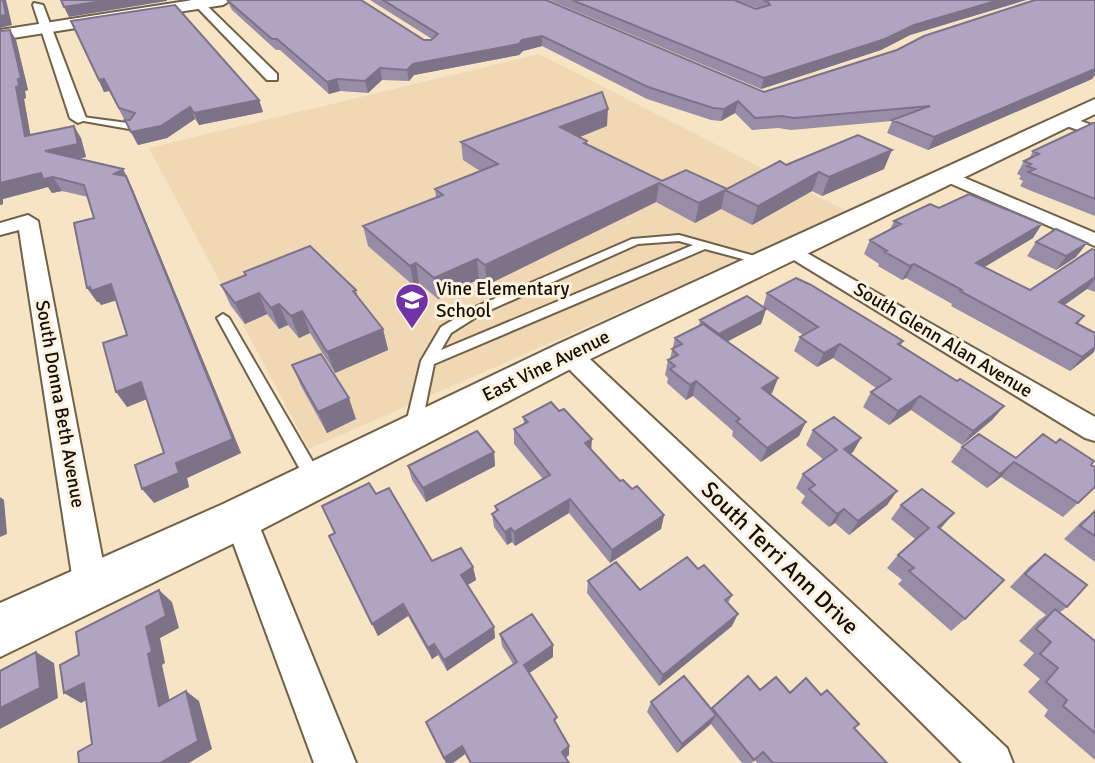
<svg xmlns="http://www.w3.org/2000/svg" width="1095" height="763" font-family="Signika,sans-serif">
  <rect width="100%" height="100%" fill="#f6e4c5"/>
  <path fill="#efd8b3" d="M539,54l309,158 -539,237 -160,-301z"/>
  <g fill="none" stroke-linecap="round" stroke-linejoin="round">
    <g stroke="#716146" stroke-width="4">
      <path id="lane" d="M75,116l60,8 4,3 -4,3 -57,-10h-3z
        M679,235l90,25 2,2 -6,3 -60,-16 -271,115 -13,64 -3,4h-10l-3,-4 16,-67 20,-34 32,-19 159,-69zM679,241l14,4 -252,105 10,-17 30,-19 157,-70z
        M223,314l6,4 91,156 2,5 -2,5 -6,2 -6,-2 -91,-166z"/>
    </g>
    <g stroke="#716146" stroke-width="4">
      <path id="street" d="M190,0h11l76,74v6h-10z
        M34,3l9,2 43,113 -3,3 -5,2 -8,-5 -37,-113z
        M1066,116l29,10v10l-34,-12 -3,-3z
        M946,170l149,63v13l-155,-67 -3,-4 3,-4z
        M28,215l10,6 70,367 -5,12 -12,5 -12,-5 -5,-12 -55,-358 -19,5v-12z
        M791,244l304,173v24l-10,-3 -301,-184 -3,-4 3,-4z
        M569,345l9,3 429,400 6,15h-51l-402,-403 -4,-6 4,-6z
        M240,504l11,4 5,10 100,245h-42l-90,-245 5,-10z"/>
    </g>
    <g stroke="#716146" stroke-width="4">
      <path id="secondary" d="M193,0h38l-8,5 -223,35v-10z
        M1095,99v15l-513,249 -325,169 -257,125v-54l223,-99 333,-159z"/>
    </g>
    <use href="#lane" fill="#fff" fill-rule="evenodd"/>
    <use href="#street" fill="#fff" fill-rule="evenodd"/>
    <use href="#secondary" fill="#fff" fill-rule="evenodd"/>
  </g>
  <path fill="#988da7" d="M227,0h134l63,40h7l1,-1 -62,-39h176l218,92 330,-16 -2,3 -164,71 -41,-17 5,-12 -101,9 -13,-2 -26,2 -17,-17 -14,8 -10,-1 -64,-21 -105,-53 -19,5 -4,4 -105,20 -5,6 -27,-1 -14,13 -28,-2 -11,3 -49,-44h-4l-44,-40z
    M549,0h185l22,9 1,-1 -22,-8h291l-116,35 -29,15 -120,39z
    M71,21l188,79 4,12 -64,13 -4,-6 -28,19 -29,7 -29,-54 -5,1z
    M10,30l6,10 12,50 -3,1 1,7 -2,1 6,36 51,3 5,19 -8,2 45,10 10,21 108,263 -54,25 2,9 -35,16 10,-50 -17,-54 -20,8v-72l-11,-35 -15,5 -2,-3h-2l-3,-84 -6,-21 -26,-6 -10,2 -4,-6 -45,12v5l-3,1z
    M1095,123v93l-66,-26 -9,-4 3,-5 -4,-2 2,-3 -4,-2 7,-13 5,-2 4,-8z
    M607,126l-28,11 8,4v3l75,37 65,8 59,-24 98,4 -62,27 -10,-5 -60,34 -31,-16 -26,14 -39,-21 -169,83 -8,-6 -41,20 -19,-16 -5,3 -46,-40 -5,-20 73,-29 -1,-8 45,-18 -17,-11 -2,-18z
    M939,208l94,30 -49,29 46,23 65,-40v42l-8,-3 -22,16 19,11 -6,8 15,29 -23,18 -119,-65 1,-2 -46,-26 -4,2 -24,-14 1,-2 -15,-10 6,-14 20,-10 4,-9z
    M1036,242l51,1 -11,14 -20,13 -29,-14z
    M244,272l112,18 2,7 25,32 5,21 -53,23 -25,-40 -11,5 -11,-13 -9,4 -12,-15 -22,10 -14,-18 -10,-21 24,-9z
    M767,293l136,48 -2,4 56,36 47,25 -12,14 -30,25 -51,-35 -22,15 -26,-18 8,-15 5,-4 -43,-30 -16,9 -23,-16 6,-14 3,-2 -37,-26 -5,15 -34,17 51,37 -6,15 -2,1 29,42 -38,26 -29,-26 1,-5 -40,-35 -7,4 -19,-17 1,-5 -3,-3 3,-15 2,-1 5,-21 24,-12 1,-6 63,-13z
    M292,365l64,54 -29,14 -26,-47z
    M523,417l69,33 28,31 44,34 -3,14 -51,34 -41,-50 -54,33 -3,-4 -5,3 -13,-18 -2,-13 4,-2 -1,-6 48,-27 -29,-35v-15l10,-5z
    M813,430l48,8 -8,14 -3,2 47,37 -10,14 -38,30 -14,-12 -6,4 -28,-24 4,-7 -9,-8 7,-14 21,-14 -18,-15z
    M962,447l54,11 75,7 -13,38 -15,14 -62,-40 -14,11 -36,-26z
    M494,452l1,14 -69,36 -14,-22 -4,-14z
    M376,494l56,67 41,6 3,13 -9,5 27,42 1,11 -48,33 -9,-16 -6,4 -24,-43 -30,20 -43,-103z
    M901,505l39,23 25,91 -14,12 -53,-47 4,-4 -15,-12 11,-13 17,-16 -24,-20z
    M1095,511v51l-31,-23 17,-17z
    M1045,554l22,53 -8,6 36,28v119l-51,-44 4,-6 -20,-18 12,-13 -17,-14 11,-12 -15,-12 19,-20 8,-6 -36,-28 19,-20z
    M698,569l34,26 -4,8 4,23 -73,60 -72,-93 1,-12 52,9z
    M500,634l53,11v12l-24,16 28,53 12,20v9l-3,2 3,6h-99l-5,-9 -12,9h-7l-20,-41 87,-58 -11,-18z
    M760,690l30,3 64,35 33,35h-130l-2,-3 -3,3h-10l-32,-40 -33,30 -30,-41 4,-10 60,7 1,-1z"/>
  <path fill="#7c7388" d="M3,0h3l6,25 -12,3v-12z
    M109,0h58v1l-98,16 -5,-10z
    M999,0h27l-116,35 -29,15 -120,39 3,-11 150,-53z
    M10,30l6,10 12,50 -3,1 1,7 -2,1 9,50 -8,-13 -9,-49z
    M542,36v10l-19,5 -4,4 -105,20 -5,6 -2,-11 6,-6z
    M1095,67v8l-3,4 -164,71 6,-13z
    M380,68l2,12 -14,13 -3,-12z
    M104,79l5,12 -5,1 -5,-12z
    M337,79l3,12 -11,3 -2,-12z
    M259,100l4,12 -64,13 -5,-12z
    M738,101l-3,12 -14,8 3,-12z
    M190,107l5,12 -28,19 -29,7 -7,-13z
    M608,109l-1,17 -47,19v-18z
    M74,126l7,12 5,19 -33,7 -8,-13z
    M892,150l-8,19 -62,27 7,-19z
    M123,169l10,21 108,263 -54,25 2,9 -35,16 -12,-14 34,-26 -62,-289z
    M819,172l-7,19 -60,34 6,-19z
    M41,173l12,4 9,14 -10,2 -4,-6 -45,12v5l-3,1v-22z
    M659,183l-3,19 -169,83 -2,-20z
    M725,190l-4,19 -26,14 4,-20z
    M1042,224l-9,14 -65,39 8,-14z
    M1087,243l-11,14 -20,13 10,-14z
    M477,259l2,20 -41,20 -4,-21z
    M416,263l3,20 -5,3 -4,-20z
    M914,264l-8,14 -4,2 8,-14z
    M1095,277v2l-8,10 -39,27 11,-14z
    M111,284l10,15 -20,6 -2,-3h-2l-10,-14z
    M259,293l8,21 -22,10 -10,-21z
    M279,304l9,21 -9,4 -8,-21z
    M766,309l-5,15 -46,24 4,-14z
    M302,311l8,22 -11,5 -8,-22z
    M383,329l5,21 -53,23 -8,-21z
    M840,344l-7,14 -16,9 7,-14z
    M1095,347v3l-2,3 -23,18 12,-14z
    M778,378l-6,15 -15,9 5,-14z
    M696,381l-3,15 -7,4 4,-15z
    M141,382l11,15 -25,10 -11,-15z
    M920,396l-9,14 -22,15 9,-14z
    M349,398l7,21 -29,14 -9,-21z
    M1004,406l-12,14 -30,25 11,-14z
    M806,422l-7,14 -38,26 6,-14z
    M861,438l-8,14 -17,12 8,-15z
    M592,439l-1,15 -6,-11z
    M494,452l1,14 -69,36 -3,-14z
    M1014,462l-13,15 -14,11 13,-14z
    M897,491l-10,14 -38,30 9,-14z
    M0,497l4,3 3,34 -7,3z
    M570,499l-1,14 -54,33 -1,-14z
    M844,509l-9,14 -6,4 8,-13z
    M954,513l-12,14 -16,13 12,-13z
    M664,515l-3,14 -51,34 2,-13z
    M511,528l1,14 -5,3 -2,-13z
    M473,567l3,13 -13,8 -2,-13z
    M159,590l13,12 7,26 -19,10 5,25 -3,2 11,51 -14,-10 -11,-52 -2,-27z
    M403,604l5,12 -30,20 -6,-12z
    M738,614l-6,12 -73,60 4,-11z
    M494,627l1,11 -48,33 -3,-11z
    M434,644l4,11 -6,4 -4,-11z
    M553,645v12l-28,19 -1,-11z
    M36,652l18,11 4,35 -58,31v-21z
    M84,683l16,10 -19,10 -17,-10z
    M186,691l13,10 13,48 -23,14h-29z
    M716,715l-6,10 -33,28 5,-9z
    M462,746l3,8 -12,9h-7l-2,-5z
    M569,746v9l-7,5v-8z"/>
  <path fill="#b1a4c2" stroke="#7c7388" stroke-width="2" d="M0,0h3l3,15 -6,1z
    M61,0h48l-45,7z
    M232,0h129l63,40h7l7,-6 -55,-34h163l218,92 133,-42 27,-14 111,-36h60v69l-161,68 -42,-17 38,-14 -136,12 -12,-2 -27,2 -17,-17 -14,8 -11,-1 -65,-21 -106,-51 -20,4 -3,4 -106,20 -6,6 -27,-2 -15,13 -28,-2 -10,3 -50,-43h-5l-44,-38z
    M572,0h162l22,9 14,-4 -2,-3 -5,-2h236l-85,25 -29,14 -121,39z
    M175,5l84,95 -65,13 -4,-6 -29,19 -30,6 -6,-12h5l5,-7 -16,-5 -15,-29 -5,1 -28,-59z
    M10,30l11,48 -3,1 1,7 -3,1 9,49 49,-10 4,18 -33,7 78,18 -9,5 12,2 107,263 -57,24 3,10 -37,16 -7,-24 29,-12 -23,-71 -25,10 -13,-49 24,-8 -16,-51 -20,7 -1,-4 -3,1 -13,-65 20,-5 -10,-33 -31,-8 -10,2 -2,-6 -41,10v-152z
    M602,92l6,17 -48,18 27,14 -3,2 78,38 24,-11 41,19 53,-28 6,4 72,-30 34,15 -63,27 -10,-5 -61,34 -33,-16 -26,13 -40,-20 -174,82 -8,-6 -43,19 -18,-15 -6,3 -47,-40 80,-31 -8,-6 63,-25 -37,-22z
    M1093,123h2v76l-67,-27 7,-3 -8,-3 4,-2 -7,-3 15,-7 -6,-3z
    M969,194l73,30 -66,39 54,27 62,-41 3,1v27l-36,25 25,14 -8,7 19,10v14l-13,10 -122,-66 2,-1 -48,-26 -4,2 -25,-14 2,-1 -17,-11 31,-16 -7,-3 36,-17 9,4z
    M1056,229l31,14 -21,13 -30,-14z
    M310,246l46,44 -3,1 30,38 -56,23 -25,-41 -11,5 -12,-12 -8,4 -12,-15 -24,10 -14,-18 25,-10 -2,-3z
    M796,278l15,7 92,56 -5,3 59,37 3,-2 44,27 -31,25 -53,-35 -22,15 -27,-19 20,-13 -51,-35 -16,9 -24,-16 18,-10 -51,-34z
    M747,296l19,13 -47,25 -19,-14z
    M703,324l75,54 -16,10 44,34 -39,26 -31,-27 4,-2 -44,-38 -6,4 -20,-16 5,-3 -7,-6 10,-5 -6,-6 10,-5 -7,-6z
    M321,354l28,44 -31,14 -26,-47z
    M551,402l8,9 5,-2 28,30 -7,4 35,38 3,-1 9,9 5,-3 27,29 -52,35 -42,-51 -56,33 -3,-4 -6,4 -13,-18 6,-4 -3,-4 55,-31 -36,-46 14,-7 -5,-5z
    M834,417l27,21 -17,11 53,42 -39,30 -14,-12 -7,5 -28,-25 6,-4 -12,-11 34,-24 -24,-20z
    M477,431l17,21 -71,36 -15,-22z
    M979,434l37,24 27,-24 13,9 4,-4 34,22 -3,4 4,2v20l-17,16 -64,-41 -14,12 -38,-27z
    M369,483l7,11 13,-6 43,73 29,-13 12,19 -12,8 33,52 -50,33 -10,-16 -6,4 -25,-44 -31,20 -43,-88 6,-3 -13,-27z
    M922,489l32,24 -16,14 66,53 -39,39 -56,-48 5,-3 -16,-13 31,-27 -28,-23z
    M1095,511v25l-15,-10z
    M1045,554l42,31 -20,22 -42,-33z
    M687,557l11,12 6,-4 28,30 -7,5 13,14 -75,61 -75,-94 28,-19 24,28z
    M159,590l7,26 -20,11 6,25 -4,2 11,52 27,-15 12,50 -38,22h-81l-1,-11 14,-8 -8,-61 -20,10 -4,-28 19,-10 -3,-23z
    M1055,609l40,32v92l-32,-27 4,-6 -21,-18 12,-14 -18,-14 11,-12 -15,-13z
    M532,614l21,31 -29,20 33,52 -3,3 15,26 -7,6 7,11h-98l-9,-17 -18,12 -18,-36 91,-60 -17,-28z
    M36,652l4,36 -40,20v-37z
    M684,676l32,39 -34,29 -31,-42z
    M748,676l12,14 16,-13 14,16 16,-15 15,17 6,-5 32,34 -5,4 33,35h-114l-10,-11 -9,8 -42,-52z"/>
  <defs>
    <g id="school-pin" transform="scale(1.75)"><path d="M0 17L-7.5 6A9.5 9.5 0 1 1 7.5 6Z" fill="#7233a8" stroke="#fdf2e0"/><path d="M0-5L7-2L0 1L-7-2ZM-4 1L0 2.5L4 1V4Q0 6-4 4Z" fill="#fff"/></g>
  </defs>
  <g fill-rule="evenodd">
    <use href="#school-pin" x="412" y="300"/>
  </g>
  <g text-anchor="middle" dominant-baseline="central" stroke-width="6" stroke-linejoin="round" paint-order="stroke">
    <g font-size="19" fill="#140e05" stroke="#fdf2e0" text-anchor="start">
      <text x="436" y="289">Vine Elementary<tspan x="436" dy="22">School</tspan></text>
    </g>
    <g font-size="19" fill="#140e05" stroke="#fdf2e0">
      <text transform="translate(943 340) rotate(31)">South Glenn Alan Avenue</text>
      <text transform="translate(546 366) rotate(-26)">East Vine Avenue</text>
      <text transform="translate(60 404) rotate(80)">South Donna Beth Avenue</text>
    </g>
    <g font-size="23" fill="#140e05" stroke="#fdf2e0">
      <text transform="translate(780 558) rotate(44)">South Terri Ann Drive</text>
    </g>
  </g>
</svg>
